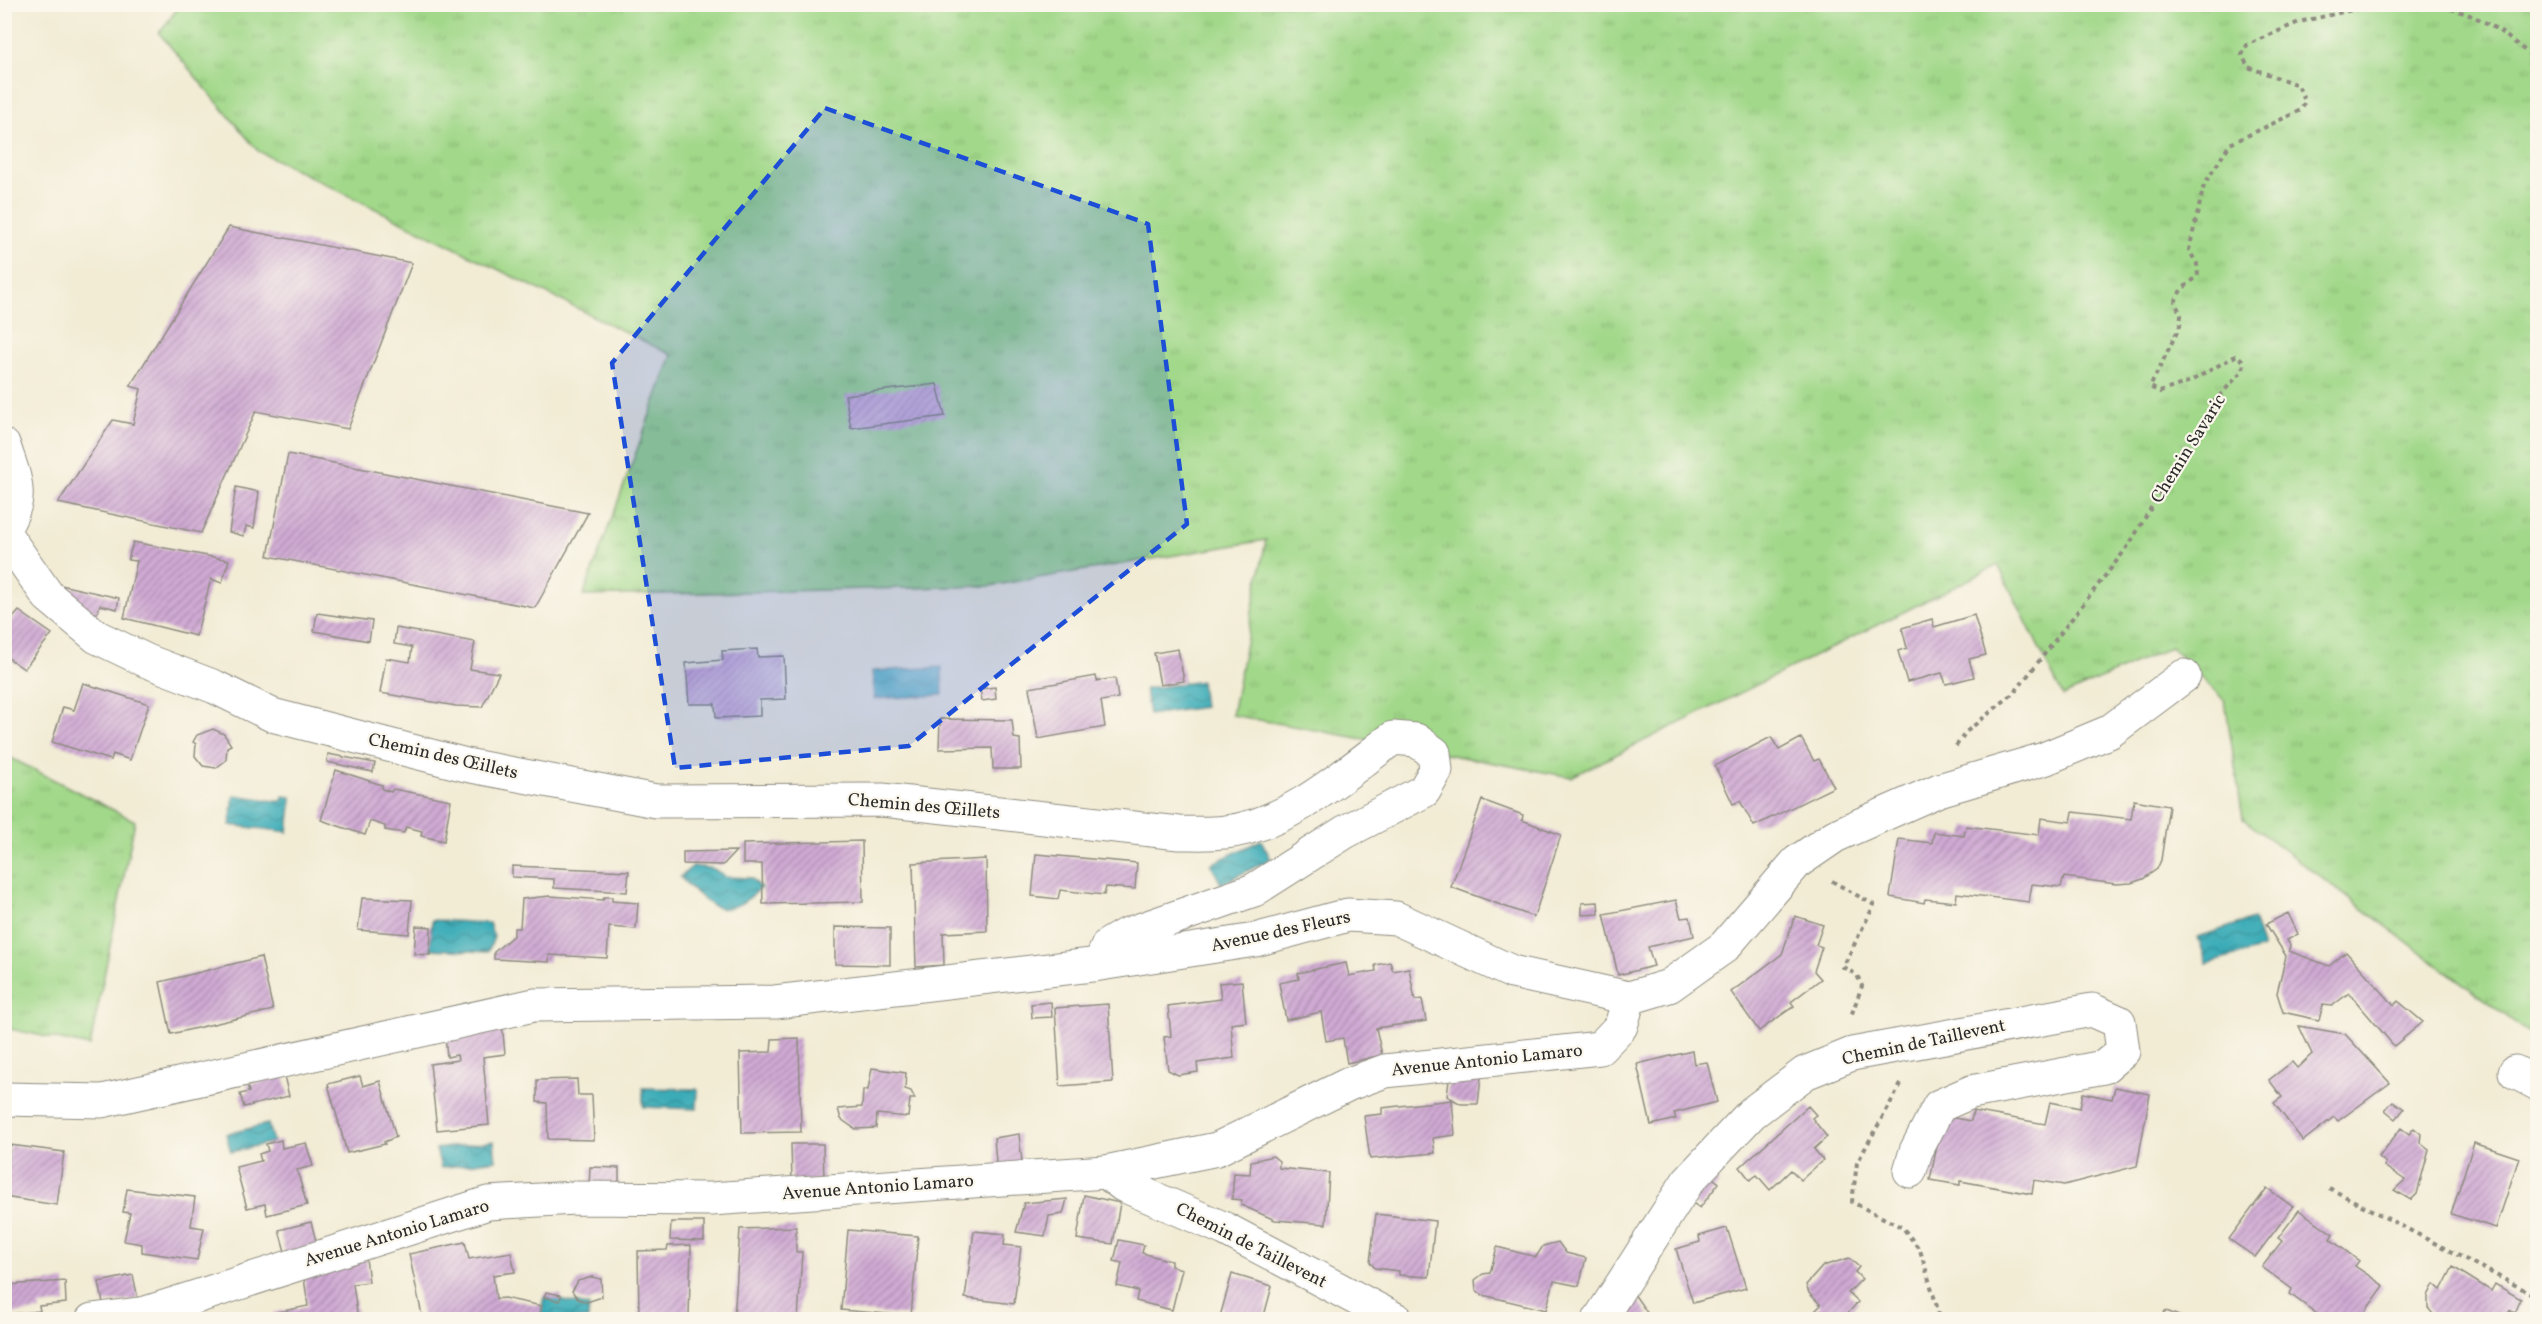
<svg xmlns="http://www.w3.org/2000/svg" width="2542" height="1324" font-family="Vollkorn,serif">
  <defs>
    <pattern id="grass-tufts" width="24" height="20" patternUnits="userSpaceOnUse" patternTransform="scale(1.5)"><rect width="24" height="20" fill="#a1d889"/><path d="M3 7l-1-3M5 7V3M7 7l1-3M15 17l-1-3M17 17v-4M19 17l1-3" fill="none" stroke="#8bba76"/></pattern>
    <pattern id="water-waves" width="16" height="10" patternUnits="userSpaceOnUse" patternTransform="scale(1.5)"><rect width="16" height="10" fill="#3bacb7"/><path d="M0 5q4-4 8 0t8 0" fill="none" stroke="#328c95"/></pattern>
    <pattern id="building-hatch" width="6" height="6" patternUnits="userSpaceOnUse" patternTransform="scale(1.5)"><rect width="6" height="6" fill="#d0aad4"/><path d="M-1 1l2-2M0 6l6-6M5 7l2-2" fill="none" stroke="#a98bac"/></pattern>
  </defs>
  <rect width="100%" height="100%" fill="#fbf7ec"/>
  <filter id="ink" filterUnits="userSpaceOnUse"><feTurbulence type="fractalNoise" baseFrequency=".0167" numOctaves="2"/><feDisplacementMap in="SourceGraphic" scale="12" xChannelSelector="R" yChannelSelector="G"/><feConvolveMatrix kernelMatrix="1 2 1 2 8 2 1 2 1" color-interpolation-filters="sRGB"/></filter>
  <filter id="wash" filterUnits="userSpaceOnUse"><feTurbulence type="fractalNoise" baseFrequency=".008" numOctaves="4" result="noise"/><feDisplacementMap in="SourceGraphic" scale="24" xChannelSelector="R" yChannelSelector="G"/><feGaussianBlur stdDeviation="1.35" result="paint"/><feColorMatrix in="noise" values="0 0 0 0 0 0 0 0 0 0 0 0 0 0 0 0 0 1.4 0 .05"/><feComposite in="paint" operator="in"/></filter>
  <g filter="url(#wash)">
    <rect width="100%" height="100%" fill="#f2ecd5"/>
    <path fill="url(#grass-tufts)" stroke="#66825a" stroke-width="1.5" d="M181,4l2356,1v1034l-294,-220 -18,-118 -54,-54 -108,49 -65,-131 -427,212 -339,-62 34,-175 -276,46 -407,10 89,-241 -414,-204 -99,-118z
      M5,755l130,66 -45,225 -85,-18z"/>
    <path fill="url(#water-waves)" stroke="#336c71" stroke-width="1.5" d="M942,667l1,28 -69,4 -2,-28z
      M1201,681l3,26 -55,8 -4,-26z
      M234,795l42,6h6l1,-5 9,1 -4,35 -58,-7z
      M1261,840l10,19 -50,25 -10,-20z
      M693,866l21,3 12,8 25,1 10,10c-38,35 -49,21 -81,-11z
      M2253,919l10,29 -56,16 -9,-27z
      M432,920l57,3 5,14 -6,15 -58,-3z
      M643,1088l55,1 -1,20 -54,-2z
      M268,1124l5,18 -42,10 -5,-18z
      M494,1141l2,19 -55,8 -5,-19z
      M544,1297l45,9 -1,13h-49z"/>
    <g id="blocks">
      <path fill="url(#building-hatch)" d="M229,227l183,36 -64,166 -92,-18 -55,122 -143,-30 55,-83 20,4 8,-35 -11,-3z
        M937,384l8,32 -94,12 -6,-33z
        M288,454l300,59 -53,95 -267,-52z
        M236,487l23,5 -5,36 -8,-2 -2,10 -15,-4z
        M133,542l96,18 -7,23 -11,-4 -15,57 -72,-18 13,-57 -9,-1z
        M52,583l67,15 -2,11 -17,-4 -7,19z
        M19,611l33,23 -28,35 -20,-14v-27z
        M317,613l55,8 -3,20 -55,-10z
        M1974,615l12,40 -17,4 5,18 -28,7 -4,-11 -35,9 -9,-31 9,-3 -5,-20 30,-9 2,8z
        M396,628l79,14 -5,27 29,4 -17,34 -26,-1 -76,-13 6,-35 24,4 2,-15 -18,-3z
        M757,649l1,8 26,-1 2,43 -26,1v16l-44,2 -1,-14h-26l-3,-41 37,-3 -1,-9z
        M1178,649l6,32 -24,4 -6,-32z
        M1096,676l1,5 18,-3 3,20 -17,3 4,26 -67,12 -9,-51z
        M83,683l66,21 -19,56 -17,-6 -2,6 -59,-18 11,-35 11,3z
        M995,687l1,12 -14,2 -2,-12z
        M940,719l72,1 2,18 6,1 1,30h-28l-1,-21 -53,1z
        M213,729l11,5 7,11 -4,2 -1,13 -10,8 -13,-2 -8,-10 1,-12 -3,-2 4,-7z
        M1771,737l8,13 22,-12 13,23 5,-2 15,28 -80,39 -14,-25 -7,3 -18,-38z
        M328,754l47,9 -2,9 -46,-10z
        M336,770l46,15v4l9,3 2,-3 58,11 -7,41 -23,-5 1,-5 -16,-4 -2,6 -19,-3v-4l-15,-5 -5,14 -44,-15z
        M1482,800l41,15 -1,5 39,15 -27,82 -83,-30z
        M2134,800l35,6 -8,54 -4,9 -14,10 -12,4 -15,1 -52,-7 -3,10 -29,-3 -3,18 -72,-9 -1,9 -31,-3 -1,4 -34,-6 9,-58 33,4 2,-11 30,4 2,-10 73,9 2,-17 30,4 2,-10 58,7z
        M862,841l1,61 -100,2 -1,-40h-19v-20z
        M736,851l-13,14 -40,-1v-12z
        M1036,854l101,9 -2,26 -29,-2 -2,8 -44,-5 -2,9 -26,-3z
        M986,859l1,72 -44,2 1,32 -28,2 -3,-104z
        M512,866l117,5 -2,21 -73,-4v-9l-42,-2z
        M550,896l53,4 1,-3h8v4l26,2 -2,26 -27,-2 -2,31 -58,-3v7l-55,-3v-7l20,-17v-7h6l2,-29z
        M362,898l50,2 -3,34 -51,-4z
        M1676,900l5,18 9,-1 4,19 -46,11 6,19 -36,9 -14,-61z
        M1598,902l1,12 -17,1v-12z
        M2288,913l10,21 -11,6 3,5 -1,6 40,15 17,-14 48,53 4,-4 25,21 -29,24 -45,-53 -17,13 -9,-1 -4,15 -36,-8 -6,-19 9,-37 -20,-32z
        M1795,916l28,9 -7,20 6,2 -8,24 7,8 -30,23 3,4 -35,25 -28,-39 51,-38z
        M416,926l15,1 -1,28 -16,-1z
        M835,927l55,1v37l-55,-1z
        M261,957l12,53 -102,24 -11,-52z
        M1390,962l3,9 16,-3 6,32 7,-1 4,22 -50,7 6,27 -35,8 -4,-25 -17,3 -5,-29 -35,8 -7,-37 20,-4 -1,-6 23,-5 25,-5 3,13 27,-5 -1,-6z
        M1242,981l4,41 -15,2 3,34 -37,5 1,9 -20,3 -10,-5 -4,-33 7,-1 -3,-30 53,-7 -2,-16z
        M1051,1002l1,15 -20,1 -1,-14z
        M1108,1004l5,78 -53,4 -5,-78z
        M502,1023l3,31 -22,3 6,68 -52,5 -7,-66 28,-4 -1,-5 -10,2 -2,-21z
        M2299,1026l46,8 45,49 -52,38 -4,-4 -31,24 -29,-38 8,-6 -13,-17 23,-18 5,6 15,-14z
        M799,1038l2,94 -59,1 -2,-80 31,-1 1,-13z
        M1692,1051l2,13 13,-2 10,40 -43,11 2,6 -25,6 -14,-61z
        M872,1068l34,5 -1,16 6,2 4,8h-5l-2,18 -31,-3 -1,14 -21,1 -14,-10 -3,-10 24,-2 1,-17h5z
        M1482,1069l-4,35h-17l-14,-8 3,-24z
        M284,1076l5,20 -45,11 -4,-13 9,-2 -2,-7z
        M360,1076l3,10 17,-5 16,56 -12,5 1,2 -38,9 -19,-69z
        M577,1079l1,16h14l2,45 -46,-1 -1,-36 -10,-1v-22z
        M2115,1087l35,7 -13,72 -73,19 -30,-5 -2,14 -72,-13v4l-30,-5 13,-64 28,5 2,-10 72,13 5,-22 30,6 3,-15 29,6z
        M1452,1100l3,35 -22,3 2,15 -65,6 -6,-43 18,-2v-6z
        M2393,1101l11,8 -8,10 -11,-9z
        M1808,1106l8,9 -4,3 15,19 -13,12 9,11 -22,20 -10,-10 -21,20 -13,-15 -7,5 -10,-13z
        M2401,1128l8,6 5,-6 7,6 -1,8 9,7 -12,45 -6,6 -17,-10 11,-10 -21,-14 2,-3 -7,-6z
        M1019,1134l4,37 -26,3 -3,-36z
        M281,1140l1,8 24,-5 7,23 -16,4 10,35 -40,10 -2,-11 -18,4 -11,-41 25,-6 -2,-7 9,-3 -2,-7z
        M2474,1143l45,15 -23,70 -45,-14z
        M791,1144h32l1,37h-32z
        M10,1145l54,7 -7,53 -53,-8z
        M1273,1156l6,5v7l50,5 -3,51 -51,-4 -34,-15 1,-5 -10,-1 2,-26 16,1 1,-13z
        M590,1167l29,1v22l-30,-2z
        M1704,1171l15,12 -19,25 -16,-11z
        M2267,1188l26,19 -38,50 -26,-18z
        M127,1189l68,8 -4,29 13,2 -7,32 -55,-8v-8l-18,-3 6,-28 -7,-1z
        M1084,1195l36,8 -7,41 -36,-5z
        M1067,1199l-4,15 -14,2 -4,20 -29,-4 8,-29z
        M2299,1210l34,24 -3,5 29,22 -4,5 29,20 -20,27 3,2 -3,5h-47l-2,-2 2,-4 -27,-20 2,-5 -30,-22 20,-26 -4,-3z
        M1376,1214l59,7 -6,56 -30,-2v-4l-24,-3 -5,-6z
        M311,1222l6,23 -31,10 -7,-25z
        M671,1222h33v19l-34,-1z
        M796,1227v25h6l-4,68h-64l6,-91z
        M1727,1228l19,60 -53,15 -17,-54 24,-7 -1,-6z
        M848,1230l70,6 -7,80 -70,-6z
        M974,1231l31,3 -1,11 17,2 -7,57 -49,-6z
        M1119,1240l25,5 -2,8 29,8v5l11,3 -10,41 -36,-9 2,-10 -21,-5 5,-23 -8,-2z
        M465,1242l4,17 42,-7 4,20 -22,3 3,24 8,-1 38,8 -3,14h-116l-14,-66z
        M1558,1242l8,11 20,5 -7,28 -25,-5 -8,29 -63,-15 -7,-5 -1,-10 8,-6 7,-1 7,-26 39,10 7,-11z
        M691,1245l-2,72h-50l-1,-66 29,-1 1,-4z
        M366,1258l3,24 -16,2 5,36h-84l-1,-7 35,-7 -4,-28z
        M1849,1258l10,9 -4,5 7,7 -14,14 10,9 -10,11 6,7h-37l-3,-8 7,-7 -12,-12 -3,-8 17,-19z
        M2453,1267l38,24 4,-7 26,15 -6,14 -5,-3 -5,10h-67l-10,-12v-12l6,-12 7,6z
        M1232,1274l40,12 -8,30 11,4h-56z
        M133,1275l5,24 -35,4 -4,-21z
        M592,1277l9,2 1,18 -15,5 -9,-3 -6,-8 6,-10z
        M65,1281l1,22 -27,3 1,5 -31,3 -2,-29z
        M1627,1284l21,30 -3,6h-39z
        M546,1292l15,3 -1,6 -16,-4z
        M2165,1311l4,1 20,8h-27z"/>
    </g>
  </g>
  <g filter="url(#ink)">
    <use href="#blocks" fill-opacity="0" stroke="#8e8c80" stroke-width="1.5"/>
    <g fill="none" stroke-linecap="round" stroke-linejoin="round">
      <g stroke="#8e8c80" stroke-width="35">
        <path id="minor" d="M4,446c11,34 21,50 0,82
          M4,533l44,63 49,41 50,24 68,26 57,28 194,50 190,36 226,-1 297,33c15,0 31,1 46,-1 61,-6 120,-58 168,-94l23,2 18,13 2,17 -12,21 -79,41 -91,58 -129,45 -17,10 -8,19
          M2515,1072l23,12
          M4,1099l98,2 432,-96 241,-3 325,-38 155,-24 93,-25 48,3 116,54 117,26 40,-12 55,-39 73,-85 38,-26 104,-46 105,-31 65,-27 75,-56
          M1106,1172l17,13 102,44 172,91
          M92,1320l54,-7 342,-110 87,-5 136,1 395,-27 111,-23 132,-65 36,-13 215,-23 21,-22 8,-28
          M1599,1320l89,-139 64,-68 53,-40 47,-19 240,-44 27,12 4,29 -19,16 -133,25 -32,14 -23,45 -6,20"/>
      </g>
      <path stroke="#8e8c80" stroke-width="4" stroke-dasharray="4.5 4.5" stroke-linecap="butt" d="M2424,4c56,8 71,23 114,57
        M1956,746l10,-14 49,-40 114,-147 84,-142 30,-33 1,-8 -7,-7 -46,26 -31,11 -10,-5 30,-61 1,-11 -6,-13 6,-12 17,-14 -1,-12 -8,-14 15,-65 26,-41 71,-34 4,-9 -7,-16 -50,-18 -6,-12 5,-10 52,-23 80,-18
        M1832,881l42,24 -31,62 14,8 5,11 -11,30
        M1901,1084l-44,79 -5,39 51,26 17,22 21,70
        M2329,1188l209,109"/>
      <use href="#minor" stroke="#fff" stroke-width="33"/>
    </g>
  </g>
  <path fill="#1d4ed8" fill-opacity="0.2" stroke="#1d4ed8" stroke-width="4.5" stroke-dasharray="12 8" stroke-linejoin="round" d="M825,108l323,116 39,300 -278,222 -234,22 -63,-405z"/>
  <g text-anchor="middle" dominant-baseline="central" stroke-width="4.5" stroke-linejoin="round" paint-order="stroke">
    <g font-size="18" fill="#2b2b2b" stroke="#fbf7ec">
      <text transform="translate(2189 449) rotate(-58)">Chemin Savaric</text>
      <text transform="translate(443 757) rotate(13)">Chemin des Œillets</text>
      <text transform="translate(924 807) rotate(5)">Chemin des Œillets</text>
      <text transform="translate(1281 932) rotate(-12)">Avenue des Fleurs</text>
      <text transform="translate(1924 1043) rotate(-12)">Chemin de Taillevent</text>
      <text transform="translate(1487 1061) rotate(-6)">Avenue Antonio Lamaro</text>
      <text transform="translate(878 1188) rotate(-4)">Avenue Antonio Lamaro</text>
      <text transform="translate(397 1234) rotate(-17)">Avenue Antonio Lamaro</text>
      <text transform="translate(1251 1246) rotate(27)">Chemin de Taillevent</text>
    </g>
  </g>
  <rect width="2542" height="1324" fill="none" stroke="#fbf7ec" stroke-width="24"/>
</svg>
